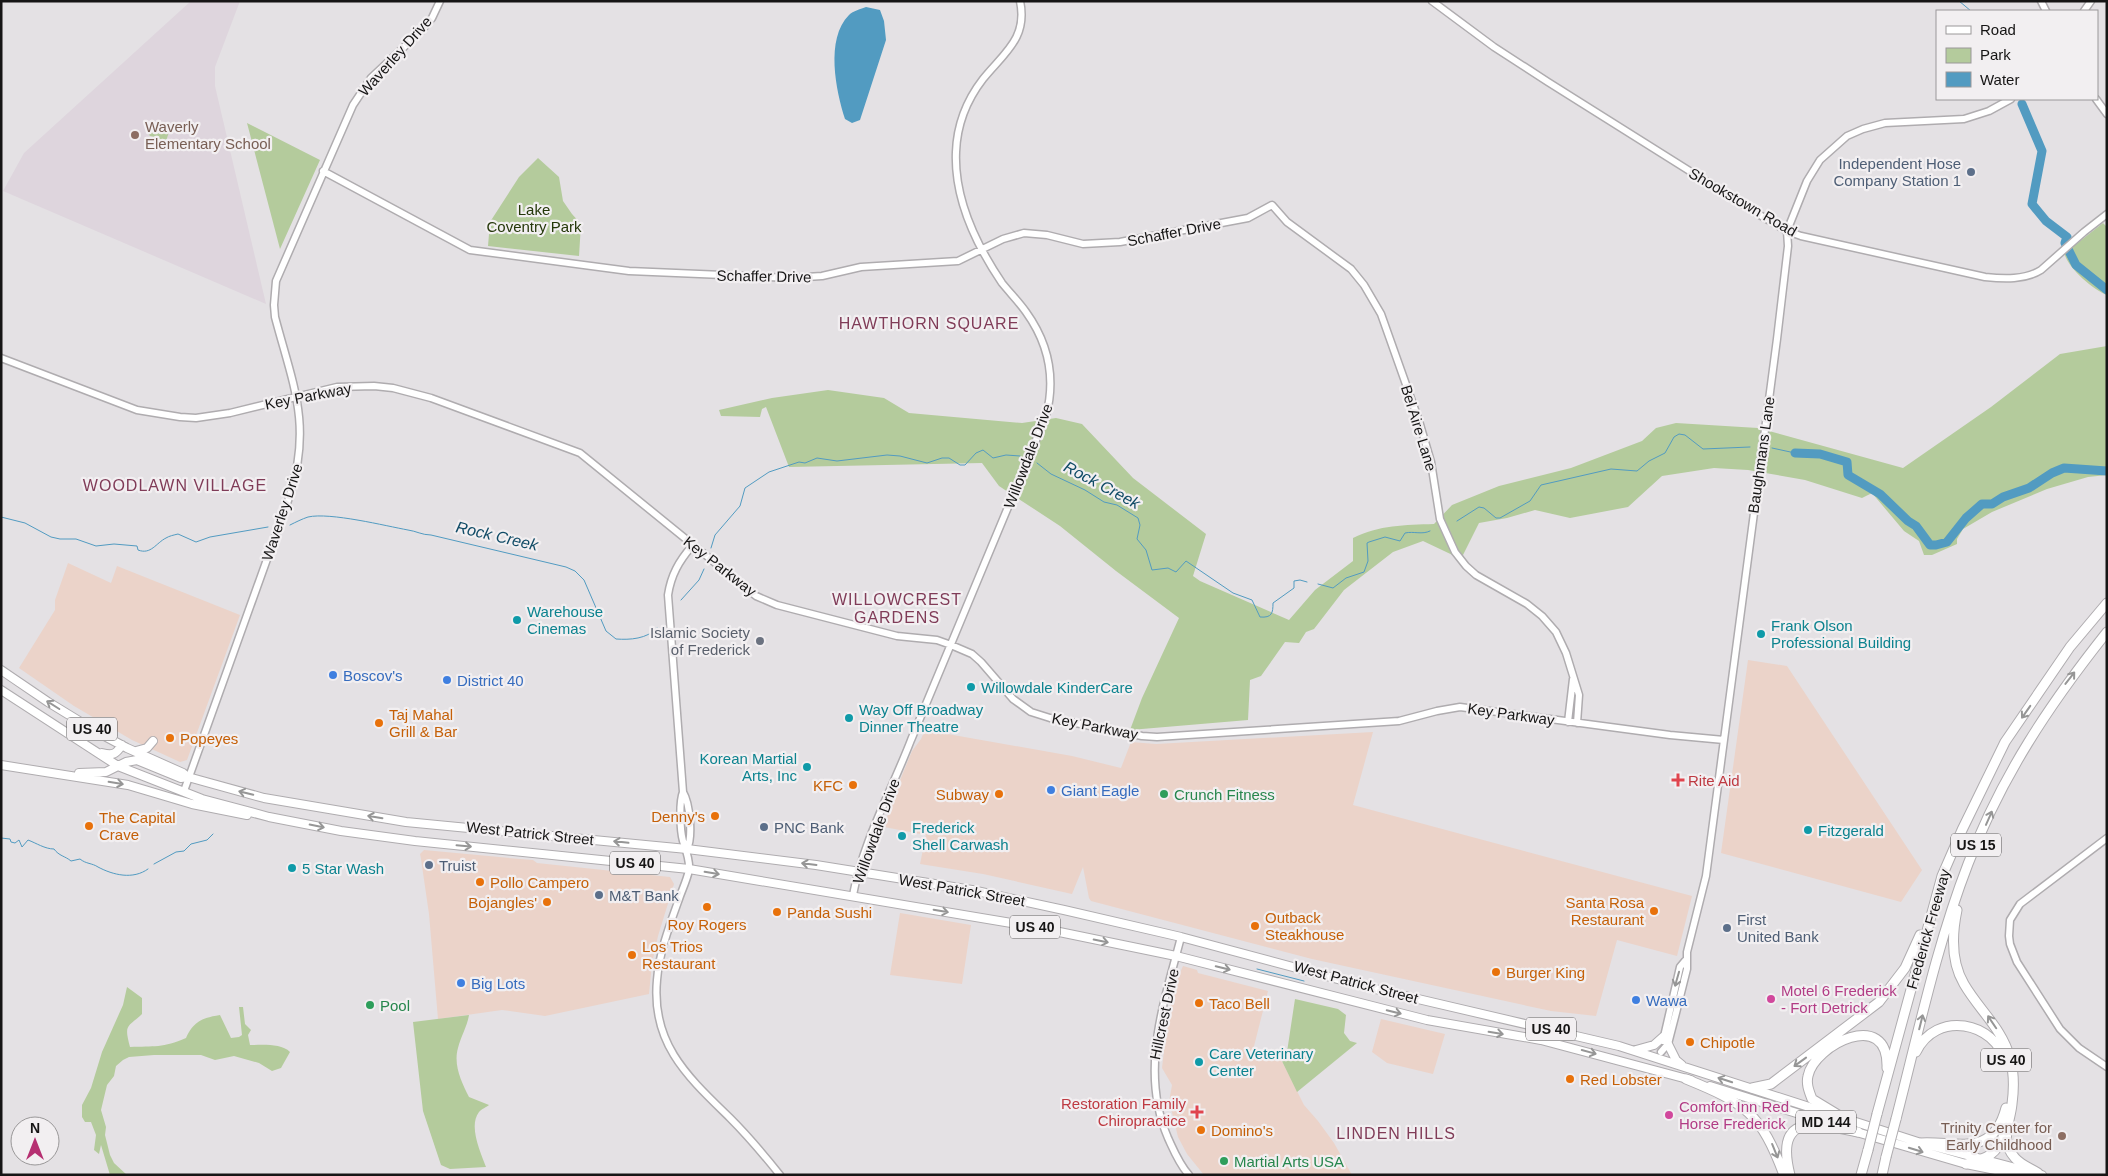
<svg xmlns="http://www.w3.org/2000/svg" width="2108" height="1176" font-family="Helvetica,sans-serif">
  <rect width="100%" height="100%" fill="#e4e1e4"/>
  <path fill="#ebd3c9" d="M68,563l43,20 6,-17 123,49 -53,145 -7,2 -48,-22 -58,-34 -55,-38 36,-58v-10z
    M1748,660l39,6 135,204 -21,32 -180,-49z
    M925,730l147,26 49,12 10,-26 25,2 217,-12 -20,73 339,91 -15,60 -60,-16 -21,76 -45,-5 -239,-52 -221,-58 -2,-3 -6,-31 -11,27 -89,-20 -63,-10 6,-29 -42,-8 10,-32 18,-44 9,-12z
    M424,850l96,9 13,1 4,3 133,14 4,7 -16,52 -6,27 -3,31 -104,22 -43,-6 -64,9 -9,-105 -8,-55 -1,-5z
    M900,913l71,12 -9,59 -72,-9z
    M1183,966l14,4 1,3 70,18 -16,63 28,3 24,48 14,16 16,22 18,32h-148l-17,-21 -9,-17 -7,-29 -2,-6 3,-17 -10,-17 6,-52 11,-41z
    M1381,1019l64,15 -12,40 -46,-11 -15,-11z"/>
  <path fill="#ded5dd" d="M191,1h49l-25,66v19l51,218 -263,-113 21,-38z"/>
  <path fill="#b4cb9c" d="M148,122l22,7 -4,12 -16,-5 -4,-5z
    M247,123l73,37 -40,89z
    M538,158l21,19 4,24 9,13 9,10 -2,32 -91,-10 2,-24 29,-45z
    M2100,220l-25,25 28,-22 4,4v68c-14,-5 -43,-30 -43,-45z
    M2107,346v129l-19,2 -41,12 -55,23 -29,17 -6,10v5l-25,11h-8l-5,-14 -15,-10 -32,-38 -10,5 -57,-18 -57,-10 -34,-2 -52,8 -34,31 -58,11 -35,-8 -28,8 -28,5 -18,36 -38,-18 -30,11 -49,38 -30,39 -8,3 -7,11 -14,-1 -24,34 -11,4 -2,40 -118,10 12,-32 37,-80 -63,-47 -56,-45 -61,-40 -17,-23 -193,4 -23,-60 -4,2 -2,8 -39,-1 -2,-6 53,-12 56,-8 56,8 25,15 113,10 34,-5 26,6 51,54 73,56 -13,42 7,5 89,39 26,-30 38,-29v-23c26,-13 52,-13 81,-14l18,-19 47,-19 72,-18 71,-27 14,-13 20,-5 82,5 145,40 88,-61 69,-53z
    M127,987l15,11v16c-15,14 -18,10 -12,33 24,-1 33,1 56,-9 8,-17 16,-20 34,-23l11,23 8,-1 3,-2 -3,-28h4l2,17 6,6 -3,5 2,10c12,0 31,-2 40,7l-9,16 -9,3 -13,-8 -25,-7 -19,4 -14,-5h-47l-25,2 -6,3 -7,6 -2,10 -7,9 -6,25 5,17 -1,8 5,20 4,8 13,12h-17l-9,-30 -2,9 -5,-4 2,-15 -5,-13h-6l-3,-5v-12l9,-17 11,-36 21,-47z
    M1295,999l43,10 8,6 -2,18 6,8 7,2 -60,49 -17,-35 7,-5z
    M469,1015c-2,12 -8,21 -11,33 -5,17 4,35 11,49l20,8c-2,2 -8,4 -10,7 -11,14 2,41 7,55l-36,2 -9,-4 -18,-54 -10,-89z"/>
  <path fill="#529bc1" d="M866,7l14,3 4,11 2,19 -26,80 -8,3 -7,-4c-9,-28 -20,-80 4,-104 4,-4 12,-6 17,-8z"/>
  <g fill="none" stroke-linecap="round" stroke-linejoin="round">
    <path stroke="#529bc1" stroke-width="1" d="M1959,1l12,10
      M1772,448l23,5
      M1037,463l14,11 34,16 19,12 13,3 21,13 2,7 -3,14 9,11 6,20 16,-2 8,4 10,-11 47,32 19,7 8,17c12,1 13,-4 13,-14l21,-15v-7l6,-1 7,2
      M1,517l24,6 26,14 9,2h16l20,7 18,-2 23,2 1,4c13,5 18,-7 28,-12 3,-2 8,-3 12,-4l18,8 14,-5 58,-10
      M1457,521l22,-14 5,1 12,10h4l30,-17 11,-16 70,-16 26,2 12,-10 16,-8 9,-16 5,-3 6,1 18,14 47,-2
      M290,525c6,-3 12,-6 18,-8 22,-5 78,9 100,13 8,1 14,5 23,5l135,32 9,4 9,9 22,51 10,8c14,1 31,0 41,-11
      M711,548l4,-13 25,-29 5,-18 24,-16 30,-10 6,1 12,-5 20,3 50,-6 13,1 27,7 15,-5h7l11,7h5l11,-12 7,-3 10,8 13,-3 14,1
      M1318,584l15,4 13,-10 18,-6 4,-11 -1,-18 2,-1 16,-5 15,4 5,-8c9,-2 17,2 25,-2
      M681,600l18,-20 5,-11
      M1,838l9,1 1,3 4,1 4,-3 3,7 6,-7c8,3 17,9 26,9 5,7 11,7 17,12l9,-2c6,5 12,4 18,8 15,8 35,13 50,2
      M154,864l22,-12 8,-1 7,-7 16,-4 6,-6
      M1257,969l47,12"/>
    <path stroke="#529bc1" stroke-width="9" d="M2022,104l20,47 -10,53 14,17 21,16 -2,6 11,22 31,25
      M1795,453l25,1 27,8 1,13 32,19 28,27 8,5 14,19h6l11,-3 19,-24 16,-14h10l11,-7 26,-9 23,-15 12,-5 43,3"/>
    <g stroke="#afacaf" stroke-width="9">
      <path id="secondary" d="M1432,1l62,46 54,35 210,132 29,17 14,5 184,41c19,2 40,3 56,-7l43,-38 23,-18
        M2041,1l5,10
        M2084,11l7,-10
        M2096,99l11,15
        M323,171l147,79 159,21 161,7 32,-2 39,-9 97,-6 45,-22 21,-6 23,2 36,9 37,-2 128,-24 24,-13 15,17 64,47 13,16 17,29 38,107 12,41 9,57 15,33 11,14 10,9 51,29 15,12 14,16 10,21 13,42 -2,28
        M1,358l136,52 43,7 16,1 34,-5 107,-26 37,-1 19,2 38,10 149,55 176,143 21,9 120,31 40,4 14,5 21,9 9,8 32,37 18,13 19,6 92,18 15,1 242,-16 38,-10 23,-4 210,28 54,5
        M692,546c-13,15 -21,29 -24,49l15,197c-4,10 -3,38 0,49 3,9 7,19 6,29 -2,10 -7,20 -10,29 -9,25 -20,54 -22,81 -6,64 31,97 73,138 18,18 34,37 50,57
        M1568,722l5,-43
        M184,791l106,-296c22,-71 3,-110 -15,-178l-1,-12 2,-24 77,-176 18,-27 50,-47 11,-13 8,-17
        M683,792c7,12 10,45 4,57
        M2107,838l-87,66 -10,16 -1,16 1,8 7,18 43,67 19,19 28,19
        M853,895c10,-54 38,-103 58,-155 44,-108 91,-216 135,-324 10,-38 3,-72 -20,-104 -7,-10 -16,-19 -24,-29 -25,-37 -48,-85 -46,-131 1,-28 10,-51 27,-73 21,-26 45,-41 37,-78
        M1181,937c-17,66 -42,134 -13,201 6,13 11,26 21,37
        M1663,1041l17,-74 5,-6
        M1661,1052l7,-8 8,-31 11,-44v-17l19,-76 71,-537 11,-93 -1,-15 20,-50 13,-21 27,-24 16,-7 22,-6 79,-4 25,-8 22,-12"/>
    </g>
    <g stroke="#afacaf" stroke-width="10">
      <path id="primary" d="M1,670l47,32 49,30 30,16 56,25 5,4 76,21 142,24 281,27 129,16 156,25 92,20 117,27 190,51 248,58 302,97 121,32
        M1,690l117,76 84,33 67,18 72,14 74,10 274,28 346,58 141,29 251,64 114,20 150,40
        M136,751l11,-3 6,-7
        M102,753c11,3 14,1 20,-8
        M1,765l127,20 64,19 55,11
        M79,773l27,-1 20,-10 11,-2 44,18 7,-1
        M1668,1044l8,16 6,5
        M1636,1050l18,-5 9,-8
        M1710,1086l125,39
        M1853,1131l113,33 54,11"/>
    </g>
    <g stroke="#afacaf" stroke-width="11">
      <path id="highway" d="M1957,910c-5,24 -6,52 7,74 15,26 38,44 46,74 4,14 4,31 2,46 -2,20 -13,36 3,54 6,7 15,10 23,15
        M1916,1052c20,-42 79,-31 90,11
        M1686,1079c59,24 75,34 98,96
        M1752,1088l19,-4 108,-82 26,-34 15,-33
        M1877,1114l65,-238 20,-46 43,-88 65,-95 37,-44
        M1840,1116l-28,-17c-3,-8 -6,-15 -4,-23 6,-31 81,-69 79,-8
        M1896,1119c22,-85 40,-172 72,-255 33,-87 81,-159 139,-232
        M1921,1143c37,-2 72,15 85,-35
        M1966,1164c22,-6 31,-9 39,-32
        M1790,1175c-16,-63 25,-51 68,-43
        M1861,1175l7,-25
        M1882,1175l4,-18"/>
    </g>
    <use href="#secondary" stroke="#fff" stroke-width="6"/>
    <use href="#primary" stroke="#fff" stroke-width="8"/>
    <use href="#highway" stroke="#fff" stroke-width="9"/>
    <g stroke="#afacaf" stroke-width="11" stroke-linecap="butt">
      <path id="highway-bridge" d="M1868,1150l9,-36
        M1886,1157l10,-38"/>
    </g>
    <use href="#highway-bridge" stroke="#fff" stroke-width="9"/>
  </g>
  <defs><path id="oneway-shaft" d="M-6 0H5M1.5-3L5.5 0L1.5 3" fill="none" stroke-width="1.6" stroke-linecap="round" stroke-linejoin="round" transform="scale(1.25)"/></defs>
  <g stroke="#969696">
    <use href="#oneway-shaft" transform="translate(2070 678) rotate(-52)"/>
    <use href="#oneway-shaft" transform="translate(53 705) rotate(-148)"/>
    <use href="#oneway-shaft" transform="translate(2026 712) rotate(125)"/>
    <use href="#oneway-shaft" transform="translate(116 783) rotate(9)"/>
    <use href="#oneway-shaft" transform="translate(246 793) rotate(-166)"/>
    <use href="#oneway-shaft" transform="translate(375 817) rotate(-171)"/>
    <use href="#oneway-shaft" transform="translate(1989 818) rotate(-66)"/>
    <use href="#oneway-shaft" transform="translate(317 826) rotate(11)"/>
    <use href="#oneway-shaft" transform="translate(621 842) rotate(-174)"/>
    <use href="#oneway-shaft" transform="translate(464 846) rotate(5)"/>
    <use href="#oneway-shaft" transform="translate(809 864) rotate(-173)"/>
    <use href="#oneway-shaft" transform="translate(712 873) rotate(9)"/>
    <use href="#oneway-shaft" transform="translate(941 911) rotate(10)"/>
    <use href="#oneway-shaft" transform="translate(1101 941) rotate(11)"/>
    <use href="#oneway-shaft" transform="translate(1223 968) rotate(14)"/>
    <use href="#oneway-shaft" transform="translate(1677 979) rotate(106)"/>
    <use href="#oneway-shaft" transform="translate(1394 1012) rotate(14)"/>
    <use href="#oneway-shaft" transform="translate(1921 1022) rotate(-76)"/>
    <use href="#oneway-shaft" transform="translate(1992 1022) rotate(-124)"/>
    <use href="#oneway-shaft" transform="translate(1496 1033) rotate(9)"/>
    <use href="#oneway-shaft" transform="translate(1589 1052) rotate(15)"/>
    <use href="#oneway-shaft" transform="translate(1800 1062) rotate(144)"/>
    <use href="#oneway-shaft" transform="translate(1725 1080) rotate(-162)"/>
    <use href="#oneway-shaft" transform="translate(1916 1150) rotate(17)"/>
    <use href="#oneway-shaft" transform="translate(1775 1151) rotate(68)"/>
  </g>
  <g fill="#8d6e63" stroke="#f2eff1" stroke-width="2">
    <circle cx="135" cy="135" r="5"/>
    <circle cx="2062" cy="1136" r="5"/>
  </g>
  <g fill="#5c6f8a" stroke="#f2eff1" stroke-width="2">
    <circle cx="1971" cy="172" r="5"/>
    <circle cx="764" cy="827" r="5"/>
    <circle cx="429" cy="865" r="5"/>
    <circle cx="599" cy="895" r="5"/>
    <circle cx="1727" cy="928" r="5"/>
  </g>
  <g fill="#0f9aa8" stroke="#f2eff1" stroke-width="2">
    <circle cx="517" cy="620" r="5"/>
    <circle cx="1761" cy="634" r="5"/>
    <circle cx="971" cy="687" r="5"/>
    <circle cx="849" cy="718" r="5"/>
    <circle cx="807" cy="767" r="5"/>
    <circle cx="1808" cy="830" r="5"/>
    <circle cx="902" cy="836" r="5"/>
    <circle cx="292" cy="868" r="5"/>
    <circle cx="1199" cy="1062" r="5"/>
  </g>
  <circle fill="#6b7280" stroke="#f2eff1" stroke-width="2" cx="760" cy="641" r="5"/>
  <g fill="#3f7fe0" stroke="#f2eff1" stroke-width="2">
    <circle cx="333" cy="675" r="5"/>
    <circle cx="447" cy="680" r="5"/>
    <circle cx="1051" cy="790" r="5"/>
    <circle cx="461" cy="983" r="5"/>
    <circle cx="1636" cy="1000" r="5"/>
  </g>
  <g fill="#e8710a" stroke="#f2eff1" stroke-width="2">
    <circle cx="379" cy="723" r="5"/>
    <circle cx="170" cy="738" r="5"/>
    <circle cx="853" cy="785" r="5"/>
    <circle cx="999" cy="794" r="5"/>
    <circle cx="715" cy="816" r="5"/>
    <circle cx="89" cy="826" r="5"/>
    <circle cx="480" cy="882" r="5"/>
    <circle cx="547" cy="902" r="5"/>
    <circle cx="707" cy="907" r="5"/>
    <circle cx="1654" cy="911" r="5"/>
    <circle cx="777" cy="912" r="5"/>
    <circle cx="1255" cy="926" r="5"/>
    <circle cx="632" cy="955" r="5"/>
    <circle cx="1496" cy="972" r="5"/>
    <circle cx="1199" cy="1003" r="5"/>
    <circle cx="1690" cy="1042" r="5"/>
    <circle cx="1570" cy="1079" r="5"/>
    <circle cx="1201" cy="1130" r="5"/>
  </g>
  <g fill="#e0444e" stroke="#f2eff1" stroke-width="2">
    <path d="M1675.5 772.5h5v5h5v5h-5v5h-5v-5h-5v-5h5z"/>
    <path d="M1194.5 1104.5h5v5h5v5h-5v5h-5v-5h-5v-5h5z"/>
  </g>
  <g fill="#2e9e5b" stroke="#f2eff1" stroke-width="2">
    <circle cx="1164" cy="794" r="5"/>
    <circle cx="370" cy="1005" r="5"/>
    <circle cx="1224" cy="1161" r="5"/>
  </g>
  <g fill="#d1479c" stroke="#f2eff1" stroke-width="2">
    <circle cx="1771" cy="999" r="5"/>
    <circle cx="1669" cy="1115" r="5"/>
  </g>
  <g text-anchor="middle" dominant-baseline="central" stroke-width="4.5" stroke-linejoin="round" paint-order="stroke">
    <g fill="#f2eff1" stroke="#585657" stroke-width="1">
      <rect x="67" y="717.5" width="50" height="23" rx="4"/>
      <rect x="1951" y="833.5" width="50" height="23" rx="4"/>
      <rect x="610" y="851.5" width="50" height="23" rx="4"/>
      <rect x="1010" y="915.5" width="50" height="23" rx="4"/>
      <rect x="1526" y="1017.5" width="50" height="23" rx="4"/>
      <rect x="1981" y="1048.5" width="50" height="23" rx="4"/>
      <rect x="1796" y="1110.5" width="60" height="23" rx="4"/>
    </g>
    <g font-size="14" font-weight="bold" fill="#161515">
      <text x="92" y="729">US 40</text>
      <text x="1976" y="845">US 15</text>
      <text x="635" y="863">US 40</text>
      <text x="1035" y="927">US 40</text>
      <text x="1551" y="1029">US 40</text>
      <text x="2006" y="1060">US 40</text>
      <text x="1826" y="1122">MD 144</text>
    </g>
    <g font-size="15" fill="#161515" stroke="#f2eff1">
      <text transform="translate(395 56) rotate(-48)">Waverley Drive</text>
      <text transform="translate(1743 202) rotate(30)">Shookstown Road</text>
      <text transform="translate(1174 232) rotate(-11)">Schaffer Drive</text>
      <text transform="translate(764 276) rotate(1)">Schaffer Drive</text>
      <text transform="translate(308 396) rotate(-11)">Key Parkway</text>
      <text transform="translate(1419 428) rotate(73)">Bel Aire Lane</text>
      <text transform="translate(1761 455) rotate(-82)">Baughmans Lane</text>
      <text transform="translate(1028 456) rotate(-69)">Willowdale Drive</text>
      <text transform="translate(282 512) rotate(-72)">Waverley Drive</text>
      <text transform="translate(720 566) rotate(38)">Key Parkway</text>
      <text transform="translate(1511 714) rotate(8)">Key Parkway</text>
      <text transform="translate(1095 726) rotate(11)">Key Parkway</text>
      <text transform="translate(876 831) rotate(-70)">Willowdale Drive</text>
      <text transform="translate(530 833) rotate(6)">West Patrick Street</text>
      <text transform="translate(962 890) rotate(10)">West Patrick Street</text>
      <text transform="translate(1928 929) rotate(-74)">Frederick Freeway</text>
      <text transform="translate(1356 982) rotate(15)">West Patrick Street</text>
      <text transform="translate(1164 1014) rotate(-78)">Hillcrest Drive</text>
    </g>
    <g font-size="15" fill="#785e54" stroke="#f2eff1" text-anchor="start">
      <text x="145" y="126">Waverly<tspan x="145" dy="17">Elementary School</tspan></text>
      <text x="2052" y="1127" text-anchor="end">Trinity Center for<tspan x="2052" dy="17">Early Childhood</tspan></text>
    </g>
    <g font-size="15" fill="#4e5e75" stroke="#f2eff1" text-anchor="start">
      <text x="1961" y="163" text-anchor="end">Independent Hose<tspan x="1961" dy="17">Company Station 1</tspan></text>
      <text x="774" y="827">PNC Bank</text>
      <text x="439" y="865">Truist</text>
      <text x="609" y="895">M&amp;T Bank</text>
      <text x="1737" y="919">First<tspan x="1737" dy="17">United Bank</tspan></text>
    </g>
    <g font-size="15" fill="#25380a" stroke="#f2eff1">
      <text x="534" y="209">Lake<tspan x="534" dy="17">Coventry Park</tspan></text>
    </g>
    <g font-size="15" fill="#0d838f" stroke="#f2eff1" text-anchor="start">
      <text x="527" y="611">Warehouse<tspan x="527" dy="17">Cinemas</tspan></text>
      <text x="1771" y="625">Frank Olson<tspan x="1771" dy="17">Professional Building</tspan></text>
      <text x="981" y="687">Willowdale KinderCare</text>
      <text x="859" y="709">Way Off Broadway<tspan x="859" dy="17">Dinner Theatre</tspan></text>
      <text x="797" y="758" text-anchor="end">Korean Martial<tspan x="797" dy="17">Arts, Inc</tspan></text>
      <text x="912" y="827">Frederick<tspan x="912" dy="17">Shell Carwash</tspan></text>
      <text x="1818" y="830">Fitzgerald</text>
      <text x="302" y="868">5 Star Wash</text>
      <text x="1209" y="1053">Care Veterinary<tspan x="1209" dy="17">Center</tspan></text>
    </g>
    <g font-size="15" fill="#5b616d" stroke="#f2eff1" text-anchor="end">
      <text x="750" y="632">Islamic Society<tspan x="750" dy="17">of Frederick</tspan></text>
    </g>
    <g font-size="15" fill="#366cbe" stroke="#f2eff1" text-anchor="start">
      <text x="343" y="675">Boscov's</text>
      <text x="457" y="680">District 40</text>
      <text x="1061" y="790">Giant Eagle</text>
      <text x="471" y="983">Big Lots</text>
      <text x="1646" y="1000">Wawa</text>
    </g>
    <g font-size="15" fill="#c56008" stroke="#f2eff1" text-anchor="start">
      <text x="389" y="714">Taj Mahal<tspan x="389" dy="17">Grill &amp; Bar</tspan></text>
      <text x="180" y="738">Popeyes</text>
      <text x="843" y="785" text-anchor="end">KFC</text>
      <text x="989" y="794" text-anchor="end">Subway</text>
      <text x="705" y="816" text-anchor="end">Denny's</text>
      <text x="99" y="817">The Capital<tspan x="99" dy="17">Crave</tspan></text>
      <text x="490" y="882">Pollo Campero</text>
      <text x="537" y="902" text-anchor="end">Bojangles'</text>
      <text x="1644" y="902" text-anchor="end">Santa Rosa<tspan x="1644" dy="17">Restaurant</tspan></text>
      <text x="787" y="912">Panda Sushi</text>
      <text x="1265" y="917">Outback<tspan x="1265" dy="17">Steakhouse</tspan></text>
      <text x="707" y="924" text-anchor="middle">Roy Rogers</text>
      <text x="642" y="946">Los Trios<tspan x="642" dy="17">Restaurant</tspan></text>
      <text x="1506" y="972">Burger King</text>
      <text x="1209" y="1003">Taco Bell</text>
      <text x="1700" y="1042">Chipotle</text>
      <text x="1580" y="1079">Red Lobster</text>
      <text x="1211" y="1130">Domino's</text>
    </g>
    <g font-size="15" fill="#be3a42" stroke="#f2eff1" text-anchor="start">
      <text x="1688" y="780">Rite Aid</text>
      <text x="1186" y="1103" text-anchor="end">Restoration Family<tspan x="1186" dy="17">Chiropractice</tspan></text>
    </g>
    <g font-size="15" fill="#27864d" stroke="#f2eff1" text-anchor="start">
      <text x="1174" y="794">Crunch Fitness</text>
      <text x="380" y="1005">Pool</text>
      <text x="1234" y="1161">Martial Arts USA</text>
    </g>
    <g font-size="15" fill="#b23c85" stroke="#f2eff1" text-anchor="start">
      <text x="1781" y="990">Motel 6 Frederick<tspan x="1781" dy="17">- Fort Detrick</tspan></text>
      <text x="1679" y="1106">Comfort Inn Red<tspan x="1679" dy="17">Horse Frederick</tspan></text>
    </g>
    <g font-size="16" letter-spacing="1" fill="#803c58" stroke="#f2eff1">
      <text x="929" y="323">HAWTHORN SQUARE</text>
      <text x="175" y="485">WOODLAWN VILLAGE</text>
      <text x="897" y="599">WILLOWCREST<tspan x="897" dy="18">GARDENS</tspan></text>
      <text x="1396" y="1133">LINDEN HILLS</text>
    </g>
    <g font-size="16" font-style="italic" fill="#104b66" stroke="#f2eff1">
      <text transform="translate(1102 485) rotate(28)">Rock Creek</text>
      <text transform="translate(497 536) rotate(13)">Rock Creek</text>
    </g>
  </g>
  <rect width="2108" height="1176" fill="none" stroke="#161515" stroke-width="5"/>
  <rect x="1936" y="10" width="162" height="90" fill="#f2eff1" stroke="#9a9899"/>
  <rect x="1946" y="26" width="25" height="8" fill="#ffffff" stroke="#9a9899"/>
  <text x="1980" y="35" font-size="15" fill="#161515">Road</text>
  <rect x="1946" y="48" width="25" height="15" fill="#b4cb9c" stroke="#9a9899"/>
  <text x="1980" y="60" font-size="15" fill="#161515">Park</text>
  <rect x="1946" y="72" width="25" height="15" fill="#529bc1" stroke="#9a9899"/>
  <text x="1980" y="85" font-size="15" fill="#161515">Water</text>
  <g transform="translate(35 1141)"><circle r="24" fill="#f2eff1" stroke="#9a9899"/>
  <path d="M0-4L9 19L0 12L-9 19Z" fill="#b62f71"/>
  <text y="-8" font-size="14" font-weight="bold" text-anchor="middle" fill="#161515">N</text>
  </g>
</svg>
